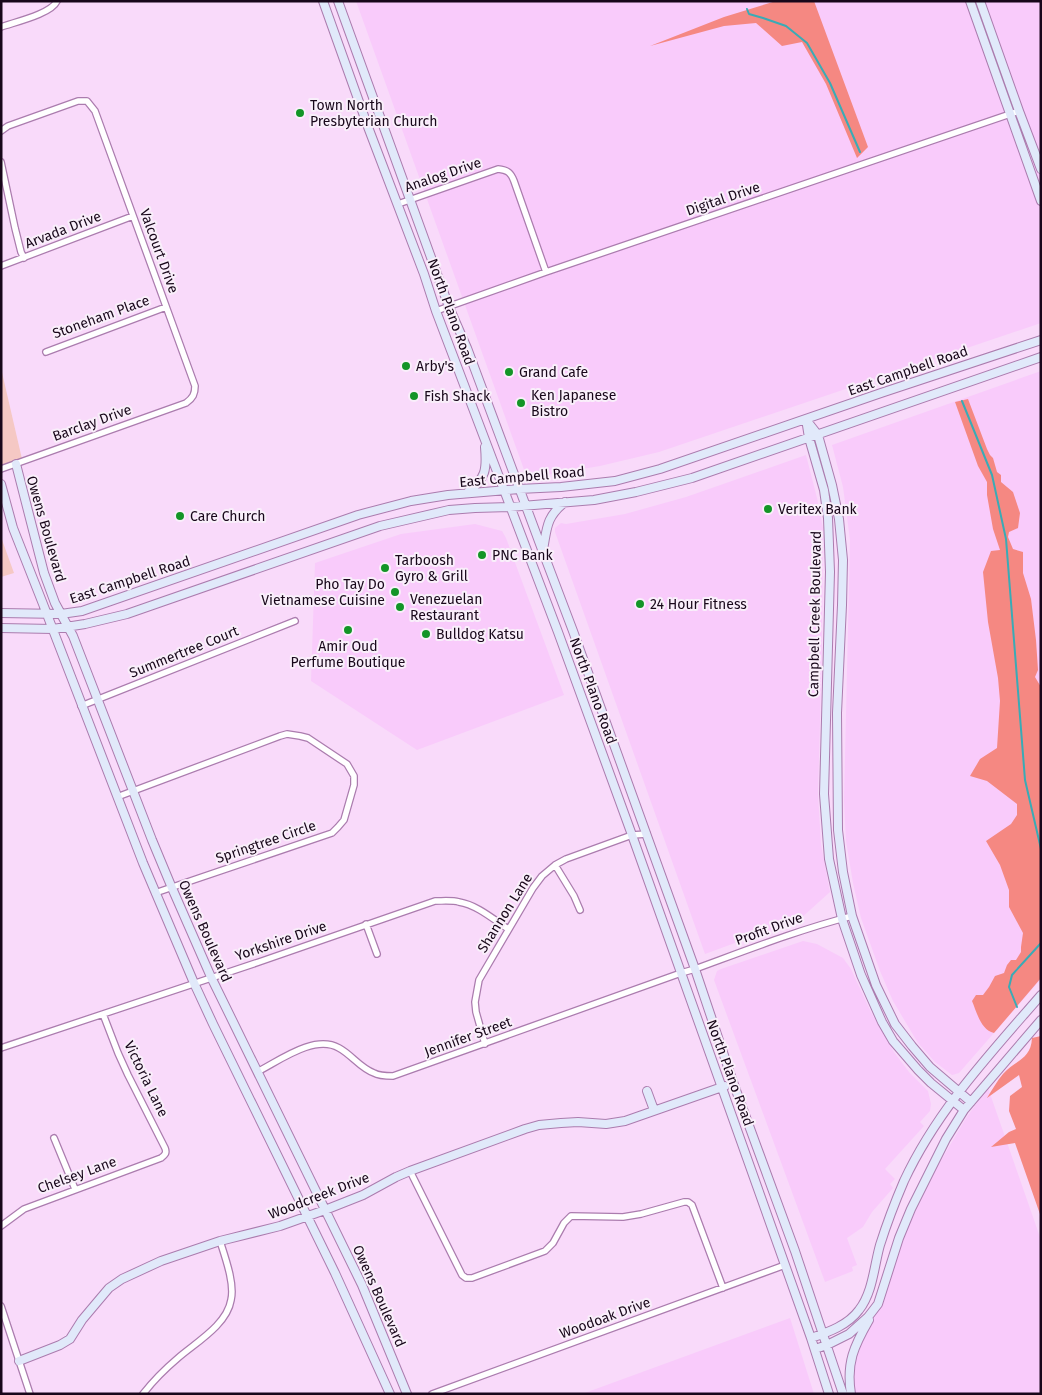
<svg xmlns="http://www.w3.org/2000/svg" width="1042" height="1395" font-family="'Fira Sans',sans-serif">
  <rect width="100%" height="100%" fill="#f9dafa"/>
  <path fill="#f9cbfb" d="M356,1h685v322l-382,129 -59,14 -73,12z
    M1041,371v608l-82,94 -7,2 -17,-13 -17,-19 -25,-42 -13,-30 -19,-53 -8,-35 -7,-42 -2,-40 6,-261 -7,-53 -11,-42z
    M806,455l11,43 6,30 -1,122 -4,144 3,50 9,48 -30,27 -95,35 -150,-422v-4l6,-5 5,1 59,-10 61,-17z
    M475,524l27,7 4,7 58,157 -147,55 -106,-69 4,-118 86,-29z
    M803,941l14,3 26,14 8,11 20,43 23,40 15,20 19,19 3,13 -1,7 -10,11 4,4 -39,43 10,10 -5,5 3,4 -21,24 -9,15 -16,11 10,27 -5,2 1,4 -28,11 -111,-302 3,-9 4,-2z
    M988,1088l53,152v154h-187l-5,-19 18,-45 17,-34 17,-55 39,-79 26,-44z
    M790,1318l24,76h-232z"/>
  <path fill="#f5c8c4" d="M1,368l21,91 -21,7z
    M1,537l13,36 -13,4z"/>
  <path fill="#f58882" d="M776,1h38l54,146 -11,11 -31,-74 -24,-42 -20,4 -26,-23 -32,3 -74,20 74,-29z
    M968,399l19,50 3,6 3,3 4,14 4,3v7l12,10 7,21 -2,15 -9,4 -1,5 5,12 10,3v21l8,26 5,41 2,30 -3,7 6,10v291l-47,55c-13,-3 -17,-20 -22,-32l4,-6h7l6,-8 6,-11 9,-3 3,-8 4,-5h5l5,-8v-5l2,-14 -14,-26v-17l-9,-25 -14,-24 25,-17 6,-9v-11l-30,-23 -17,-5 10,-17 17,-11 3,-47 -2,-23 -10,-56 -5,-50 8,-21 9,-1 -7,-21 -6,-34v-13l-9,-16 -23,-64z
    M1041,1036v181l-26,-74 -24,4 18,-15 7,-3 -7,-18 1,-15 12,-9 -3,-12 -32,23c5,-8 10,-17 16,-24 12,-14 28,-14 29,-36z"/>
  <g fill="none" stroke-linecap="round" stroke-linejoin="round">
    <path stroke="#39abb6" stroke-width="2" d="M747,9l2,5 14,4 23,8 21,17 23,40 30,69
      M962,401l30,74 14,64 19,241 16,69
      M1017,1007l-8,-20 3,-12 29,-32"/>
    <g stroke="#ab7cae" stroke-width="8">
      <path id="street" d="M1,27c14,-5 50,-13 56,-26
        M1,131l7,-5 70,-25h9l8,10 100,275c0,8 -2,12 -9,17l-185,66
        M1,162l14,66 6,24 3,6
        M398,204l100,-35c10,1 13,4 16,12l32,91
        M1,266l132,-50
        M436,311l110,-39 473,-161
        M46,352l120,-45
        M81,706l214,-85
        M117,797l163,-61 7,-2 13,2 8,2 39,26 7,12v9l-10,35 -6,7 -6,6 -177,60
        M555,865l19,31 6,14
        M366,924l11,30
        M485,1044l-9,-32 -1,-10 4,-22 54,-92 9,-12 13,-11 11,-6 66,-24 15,-1
        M1,1048l258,-86 176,-61c8,0 17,-1 24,1 18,3 34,17 49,27
        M257,1072c22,-11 57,-38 82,-24 13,7 21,20 35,25 5,3 13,3 19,3l288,-103 14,-4c52,-19 103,-39 157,-53
        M54,1138l21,51
        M410,1171l52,104 4,3h6l73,-27 8,-8 11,-20 7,-7 52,1 18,-3 43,-12h4l4,3 31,83
        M1,1226l23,-17 137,-51c4,-3 6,-5 4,-10l-37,-73 -10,-22 -15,-39
        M1,1306l29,88
        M143,1394c10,-13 22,-25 35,-36 17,-15 49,-33 53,-58 4,-16 -6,-43 -11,-59
        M432,1394l353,-129"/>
    </g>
    <g stroke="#ab7cae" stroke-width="10">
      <path id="secondary" d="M323,1l45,126 56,147 12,37 122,321 74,203 179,503 18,56
        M338,1l111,306 18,41 76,204 30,79 122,338 38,113 62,169 48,143
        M970,1l71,200
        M980,1l39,110 22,58
        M806,419l3,19 15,52 4,28 2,54 -6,222 5,65 13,60 19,56 21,47 11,19 25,29 13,13 33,27
        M807,421l11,14 14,50 7,34 4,41 -1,45 -5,108 1,117 5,42 9,44 24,69 19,39 17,22 18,21 41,35
        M16,464l28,109 11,30 18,33 79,204 20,48 39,89 151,308 45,109
        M1,484l12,44 30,76 100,259 51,120 19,41 122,249 55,121
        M467,493c19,-15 20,-23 18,-46
        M543,550c4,-22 3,-33 22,-48
        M1,613l60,1 21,-3 276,-96 53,-14 37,-6 71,-6 42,-2 54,-6 45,-12 221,-76 160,-53
        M1,628l52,1 32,-5 42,-10 253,-88 69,-16 26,-2 35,-1 84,-7 42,-8 56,-14 349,-121
        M647,1091l7,19
        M811,1338c18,-6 37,-13 48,-28 14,-18 15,-44 21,-65 7,-22 15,-43 24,-64 33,-71 86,-127 137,-186
        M815,1349l12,-4 22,-11 19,-17 10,-13 21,-66 12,-29 35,-70 18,-29 77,-90
        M19,1361l41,-16 10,-6 12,-19 16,-19 11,-13 13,-9 39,-18 59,-20 60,-15 45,-16 38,-15 33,-18 14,-6 115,-42 14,-4 22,-2 17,-1 28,2 19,-3 100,-35
        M851,1394c-5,-31 3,-48 18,-74"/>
    </g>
    <use href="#street" stroke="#fff" stroke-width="5.5"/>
    <use href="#secondary" stroke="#e1e9fa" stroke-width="8"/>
  </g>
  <g fill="#139527" stroke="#f9effa" stroke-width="2">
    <circle cx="300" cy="113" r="5"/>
    <circle cx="406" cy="366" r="5"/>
    <circle cx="509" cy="372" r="5"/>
    <circle cx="414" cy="396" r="5"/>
    <circle cx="521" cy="403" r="5"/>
    <circle cx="768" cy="509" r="5"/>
    <circle cx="180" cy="516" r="5"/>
    <circle cx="482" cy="555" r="5"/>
    <circle cx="385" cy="568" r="5"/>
    <circle cx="395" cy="592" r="5"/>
    <circle cx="640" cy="604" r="5"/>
    <circle cx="400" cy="607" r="5"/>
    <circle cx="348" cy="630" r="5"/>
    <circle cx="426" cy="634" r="5"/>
  </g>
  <g text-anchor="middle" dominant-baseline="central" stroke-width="4" stroke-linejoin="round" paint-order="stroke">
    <g font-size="14" fill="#18071a" stroke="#f9effa" text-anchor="start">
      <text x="310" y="105">Town North<tspan x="310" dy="16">Presbyterian Church</tspan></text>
      <text x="416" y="366">Arby's</text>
      <text x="519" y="372">Grand Cafe</text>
      <text x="531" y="395">Ken Japanese<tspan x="531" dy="16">Bistro</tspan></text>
      <text x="424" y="396">Fish Shack</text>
      <text x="778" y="509">Veritex Bank</text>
      <text x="190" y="516">Care Church</text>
      <text x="492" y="555">PNC Bank</text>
      <text x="395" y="560">Tarboosh<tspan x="395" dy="16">Gyro &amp; Grill</tspan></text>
      <text x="385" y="584" text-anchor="end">Pho Tay Do<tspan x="385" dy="16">Vietnamese Cuisine</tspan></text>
      <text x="410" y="599">Venezuelan<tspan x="410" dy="16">Restaurant</tspan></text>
      <text x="650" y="604">24 Hour Fitness</text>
      <text x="436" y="634">Bulldog Katsu</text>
      <text x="348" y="646" text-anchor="middle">Amir Oud<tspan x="348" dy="16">Perfume Boutique</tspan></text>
    </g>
    <g font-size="14" fill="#18071a" stroke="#f9effa">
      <text transform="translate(443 175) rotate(-19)">Analog Drive</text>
      <text transform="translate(723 199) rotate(-19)">Digital Drive</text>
      <text transform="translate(63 230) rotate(-21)">Arvada Drive</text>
      <text transform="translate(159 251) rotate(70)">Valcourt Drive</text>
      <text transform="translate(451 312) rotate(70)">North Plano Road</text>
      <text transform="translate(101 317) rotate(-20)">Stoneham Place</text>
      <text transform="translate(908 371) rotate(-19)">East Campbell Road</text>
      <text transform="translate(92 423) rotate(-20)">Barclay Drive</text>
      <text transform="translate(522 477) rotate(-5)">East Campbell Road</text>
      <text transform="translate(46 529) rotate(74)">Owens Boulevard</text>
      <text transform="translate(130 580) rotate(-18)">East Campbell Road</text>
      <text transform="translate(815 614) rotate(-89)">Campbell Creek Boulevard</text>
      <text transform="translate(184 652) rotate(-22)">Summertree Court</text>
      <text transform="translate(593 691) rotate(70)">North Plano Road</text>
      <text transform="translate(266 842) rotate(-19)">Springtree Circle</text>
      <text transform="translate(505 913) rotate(-58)">Shannon Lane</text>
      <text transform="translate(769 929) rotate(-20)">Profit Drive</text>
      <text transform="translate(205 931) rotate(66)">Owens Boulevard</text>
      <text transform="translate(281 941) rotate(-19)">Yorkshire Drive</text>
      <text transform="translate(468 1037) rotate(-20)">Jennifer Street</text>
      <text transform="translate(730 1073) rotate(70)">North Plano Road</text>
      <text transform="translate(146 1079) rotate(64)">Victoria Lane</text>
      <text transform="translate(77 1175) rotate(-20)">Chelsey Lane</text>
      <text transform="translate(319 1196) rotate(-21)">Woodcreek Drive</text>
      <text transform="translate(379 1296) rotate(66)">Owens Boulevard</text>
      <text transform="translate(605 1318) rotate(-20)">Woodoak Drive</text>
    </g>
  </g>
  <rect width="1042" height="1395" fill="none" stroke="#18071a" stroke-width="5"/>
</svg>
